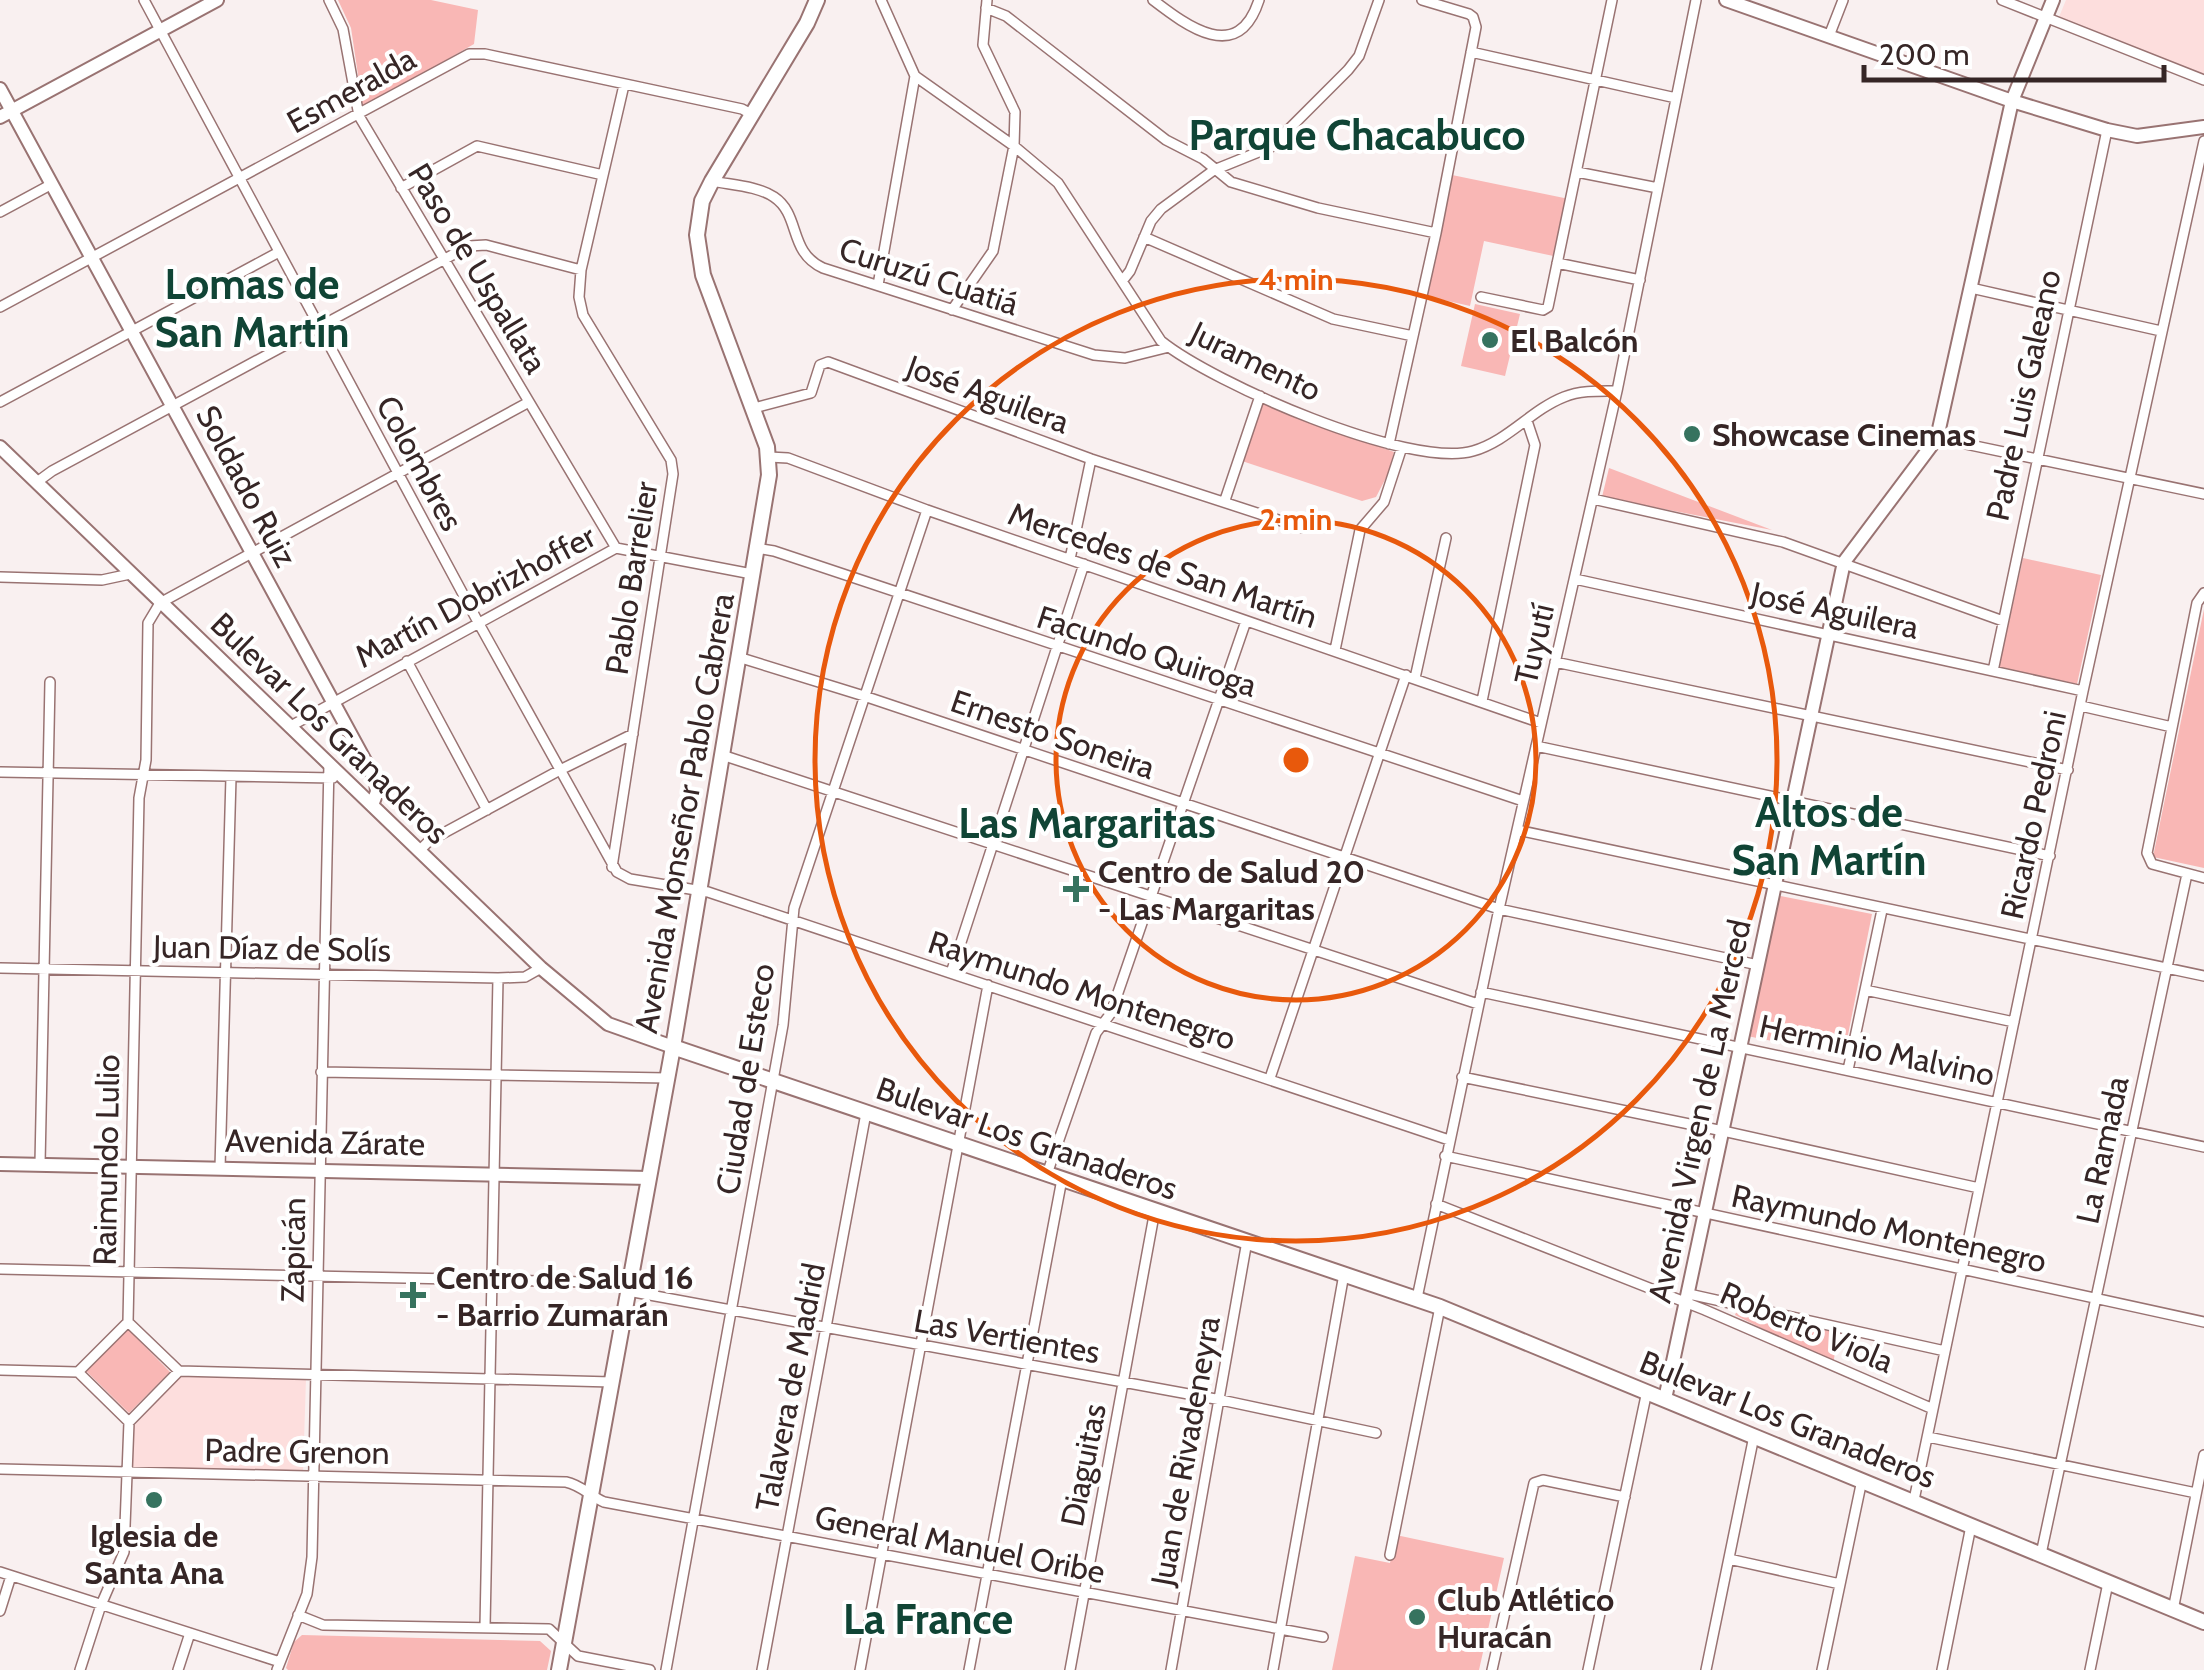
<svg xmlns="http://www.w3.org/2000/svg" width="2204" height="1670" font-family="Cabin,sans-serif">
  <rect width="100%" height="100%" fill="#f9f0f0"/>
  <path fill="#fddedd" d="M2066,0h138v74l-145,-57z
    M181,1376l125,3 -3,93 -171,-3v-41z"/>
  <path fill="#f9b7b5" d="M338,0h93l47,10 -4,34 -111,64 -12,-80z
    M1452,175l117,24 -11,58 -74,-16 -14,65 -44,-10z
    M1475,304l45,10 -15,62 -44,-10z
    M1261,401l133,51 -6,22 -12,23 -14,4 -123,-41z
    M1609,468l163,62 -170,-33z
    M2023,558l78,17 -24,109 -78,-17z
    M2204,609v259l-51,-11z
    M1775,895l97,19 -28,141 -97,-19z
    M1738,1308l101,23 -6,33 -98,-49z
    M127,1328l43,44 -41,41 -44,-43z
    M1396,1535l108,23 -25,112h-147l23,-114 35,7z
    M302,1635l238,6 11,10 -4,19h-259l-2,-2 8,-26z"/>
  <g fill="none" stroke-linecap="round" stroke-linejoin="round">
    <g stroke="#997372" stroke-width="12">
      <path id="street" d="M144,0l334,622 139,250 13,7 78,13 741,248
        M329,0l14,29 16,87 257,432
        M1153,0c34,26 85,65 106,0
        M2002,0l202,80
        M986,8l20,8 160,124 37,19 28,23 87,26 118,25
        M1829,36l14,-36
        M1471,52l205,46
        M915,76l99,70 44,37 103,158c52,42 247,128 312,110 35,-10 58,-41 91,-54 17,-7 36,-6 53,-6
        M1577,172l81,16
        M712,181c19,4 46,5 62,16 27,18 14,55 49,71l271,87 31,3 44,-11
        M401,188l76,-42 126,29
        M0,212l52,-28
        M1144,237l189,82 80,17
        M1557,263l83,17
        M1123,280l7,-9 21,-50 10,-12 53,-39 57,-23 77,-77 11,-14 20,-56
        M878,285l37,-209 -34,-76
        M1971,288l190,43
        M1481,297l62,13 5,-3 64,-307
        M0,307l469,-253h16l257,55 11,6
        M952,310l41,-59 21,-105 1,-34 -32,-67 4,-45
        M0,402l279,-150
        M754,408l57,-15 9,-28 8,-3 263,97 212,69
        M1937,438l267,56
        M1389,444l47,-211 40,-206 -3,-10 -4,-3 -47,-14
        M769,457l19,1 139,52 614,213
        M37,482l15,-11 417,-225 17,-1 95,25
        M1593,499l190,43 220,79
        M1225,500l35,-104
        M756,548l18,3 749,250
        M1070,559l21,-100
        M0,577l102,3 28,-6
        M1575,579l508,112
        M2204,593l-7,10 -50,250 5,11 52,14
        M1335,650l25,-120 24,-28 18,-55
        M738,657l126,39 635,213 259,56
        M407,661l80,149
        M1555,662l513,108
        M1993,671l114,-541
        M1415,678l31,-140
        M1482,701l53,-256 -8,-24
        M2081,706l91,21
        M289,727l327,-179 136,26
        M1536,746l514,110
        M722,755l756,249
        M0,772l333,6
        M1517,830l687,146
        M419,851l10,-10 131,-71 73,-36
        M612,867l61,-393 -2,-14 -88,-145 -4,-18 2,-27 43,-185
        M0,968l498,10 27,-1 16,-9
        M951,973l133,-409
        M1865,990l149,32
        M1481,992l723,155
        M1848,1070l34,-160
        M321,1072l346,6
        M1462,1077l261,54 256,57
        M1270,1078l136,-403
        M1445,1156l759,166
        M40,1164l10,-482
        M220,1168l11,-391
        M1047,1174l49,-141 15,-20 135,-392
        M1436,1204l269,106 228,99
        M0,1269l630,14
        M628,1291l593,109 155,33
        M1689,1294l256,57
        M1417,1298l82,-389 118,-518 79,-391
        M128,1322l51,49 433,11
        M0,1370l78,2
        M78,1372l50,-50 11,-524 7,-38 2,-137 12,-20 369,-201
        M78,1372l51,50 -5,130 -23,53 -21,65
        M129,1422l50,-51
        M1928,1437l268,56
        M0,1469l566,13c15,3 24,14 38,20l719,135
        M1914,1500l169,-809 121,-550
        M2041,1554l146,-680
        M1390,1555l50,-248
        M1729,1559l111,25
        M0,1572l280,90
        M2173,1610l31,-155
        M0,1611l11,-35
        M298,1615l25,10 226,4 29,27 72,14
        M485,1627l13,-649
        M178,1670l12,-37
        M277,1670l30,-76 5,-37 17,-793
        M666,1670l117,-645 11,-117 133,-398
        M762,1670l104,-557
        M860,1670l128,-685
        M969,1670l93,-491
        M1070,1670l85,-460
        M1171,1670l76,-429
        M1273,1670l71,-396
        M1492,1670l42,-187 9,-3 82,17
        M1588,1670l59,-279
        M1706,1670l48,-234
        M1822,1670l40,-190
        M1942,1670l29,-144
        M2090,1670l18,-87"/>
    </g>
    <g stroke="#997372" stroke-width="16">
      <path id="secondary" d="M1726,0l286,101 95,29 30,6 67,-9
        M0,89l376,692 1,11 -5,13
        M0,117l217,-117
        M0,447l541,521 67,56 65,23
        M0,1164l649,14
        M1665,1399l179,-837 93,-124 75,-337 41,-101"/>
    </g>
    <g stroke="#997372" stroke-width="18">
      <path id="primary" d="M673,1047l767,260 764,315
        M559,1670l114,-623 96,-572 -2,-28 -64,-172 -6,-40 5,-34 10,-20 95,-158 10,-23"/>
    </g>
    <use href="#street" stroke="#fff" stroke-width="9"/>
    <use href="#secondary" stroke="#fff" stroke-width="12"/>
    <use href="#primary" stroke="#fff" stroke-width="14"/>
  </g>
  <g fill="none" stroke="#e8590c" stroke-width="5">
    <circle cx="1296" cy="760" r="240"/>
    <circle cx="1296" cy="760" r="481"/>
  </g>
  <g fill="#36735f" stroke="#fff" stroke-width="4">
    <circle cx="1490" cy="340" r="10"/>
    <circle cx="1692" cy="434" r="10"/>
    <path d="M1071 874h10v10h10v10h-10v10h-10v-10h-10v-10h10z"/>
    <path d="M408 1280h10v10h10v10h-10v10h-10v-10h-10v-10h10z"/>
    <circle cx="154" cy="1500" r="10"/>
    <circle cx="1417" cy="1617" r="10"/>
  </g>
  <g text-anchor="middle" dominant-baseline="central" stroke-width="8" stroke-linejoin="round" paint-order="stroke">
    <g font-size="32" fill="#362626" stroke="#fff">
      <text transform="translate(351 90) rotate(-29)">Esmeralda</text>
      <text transform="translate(478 268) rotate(59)">Paso de Uspallata</text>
      <text transform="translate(929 276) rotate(18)">Curuzú Cuatiá</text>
      <text transform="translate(1256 361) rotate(26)">Juramento</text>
      <text transform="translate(988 394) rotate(20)">José Aguilera</text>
      <text transform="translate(2023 395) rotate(-78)">Padre Luis Galeano</text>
      <text transform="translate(420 463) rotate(62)">Colombres</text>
      <text transform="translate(247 486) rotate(62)">Soldado Ruiz</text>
      <text transform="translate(1163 565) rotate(19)">Mercedes de San Martín</text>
      <text transform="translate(631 578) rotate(-81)">Pablo Barrelier</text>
      <text transform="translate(475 596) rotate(-28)">Martín Dobrizhoffer</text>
      <text transform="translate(1835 610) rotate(12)">José Aguilera</text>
      <text transform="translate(1534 644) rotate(-77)">Tuyutí</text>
      <text transform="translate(1147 651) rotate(18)">Facundo Quiroga</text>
      <text transform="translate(330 728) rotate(44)">Bulevar Los Granaderos</text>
      <text transform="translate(1053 734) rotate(19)">Ernesto Soneira</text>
      <text transform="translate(684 813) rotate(-80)">Avenida Monseñor Pablo Cabrera</text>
      <text transform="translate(2033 815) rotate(-78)">Ricardo Pedroni</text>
      <text transform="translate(272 948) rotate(1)">Juan Díaz de Solís</text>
      <text transform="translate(1082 990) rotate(18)">Raymundo Montenegro</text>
      <text transform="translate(1877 1050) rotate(12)">Herminio Malvino</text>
      <text transform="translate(745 1079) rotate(-81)">Ciudad de Esteco</text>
      <text transform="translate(1699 1111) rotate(-78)">Avenida Virgen de La Merced</text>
      <text transform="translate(1027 1138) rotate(19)">Bulevar Los Granaderos</text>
      <text transform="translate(325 1142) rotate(1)">Avenida Zárate</text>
      <text transform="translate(2102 1150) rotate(-78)">La Ramada</text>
      <text transform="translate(106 1160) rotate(-89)">Raimundo Lulio</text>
      <text transform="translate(1889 1228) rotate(12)">Raymundo Montenegro</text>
      <text transform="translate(293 1250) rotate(-89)">Zapicán</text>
      <text transform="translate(1807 1327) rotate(23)">Roberto Viola</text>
      <text transform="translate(1007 1336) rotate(10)">Las Vertientes</text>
      <text transform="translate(790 1387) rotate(-79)">Talavera de Madrid</text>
      <text transform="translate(1788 1419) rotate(22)">Bulevar Los Granaderos</text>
      <text transform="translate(297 1451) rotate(1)">Padre Grenon</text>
      <text transform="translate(1185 1451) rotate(-80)">Juan de Rivadeneyra</text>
      <text transform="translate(1083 1465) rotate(-79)">Diaguitas</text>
      <text transform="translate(960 1544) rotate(11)">General Manuel Oribe</text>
    </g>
    <g font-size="32" font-weight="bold" fill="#362626" stroke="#fff" text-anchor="start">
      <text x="1510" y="340">El Balcón</text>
      <text x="1712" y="434">Showcase Cinemas</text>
      <text x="1098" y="871">Centro de Salud 20<tspan x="1098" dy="37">- Las Margaritas</tspan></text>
      <text x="436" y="1277">Centro de Salud 16<tspan x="436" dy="37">- Barrio Zumarán</tspan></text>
      <text x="154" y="1535" text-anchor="middle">Iglesia de<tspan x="154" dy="37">Santa Ana</tspan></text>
      <text x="1437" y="1599">Club Atlético<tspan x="1437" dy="37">Huracán</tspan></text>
    </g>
    <g font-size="42" font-weight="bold" fill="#104435" stroke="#fff">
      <text x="1357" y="135">Parque Chacabuco</text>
      <text x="252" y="284">Lomas de<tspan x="252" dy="48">San Martín</tspan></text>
      <text x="1829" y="812">Altos de<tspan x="1829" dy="48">San Martín</tspan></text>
      <text x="1087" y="823">Las Margaritas</text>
      <text x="928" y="1619">La France</text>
    </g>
  </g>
  <circle cx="1296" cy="760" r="15" fill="#e8590c" stroke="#fff" stroke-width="5"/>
  <g font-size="30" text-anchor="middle" font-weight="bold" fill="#e8590c" stroke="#fff" stroke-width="8" stroke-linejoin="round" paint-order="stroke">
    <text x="1296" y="290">4 min</text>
    <text x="1296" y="530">2 min</text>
  </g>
  <path d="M1864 65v15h300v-15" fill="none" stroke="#362626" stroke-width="5"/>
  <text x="1879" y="65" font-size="30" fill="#362626" stroke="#ffffff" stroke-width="8" paint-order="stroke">200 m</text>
</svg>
